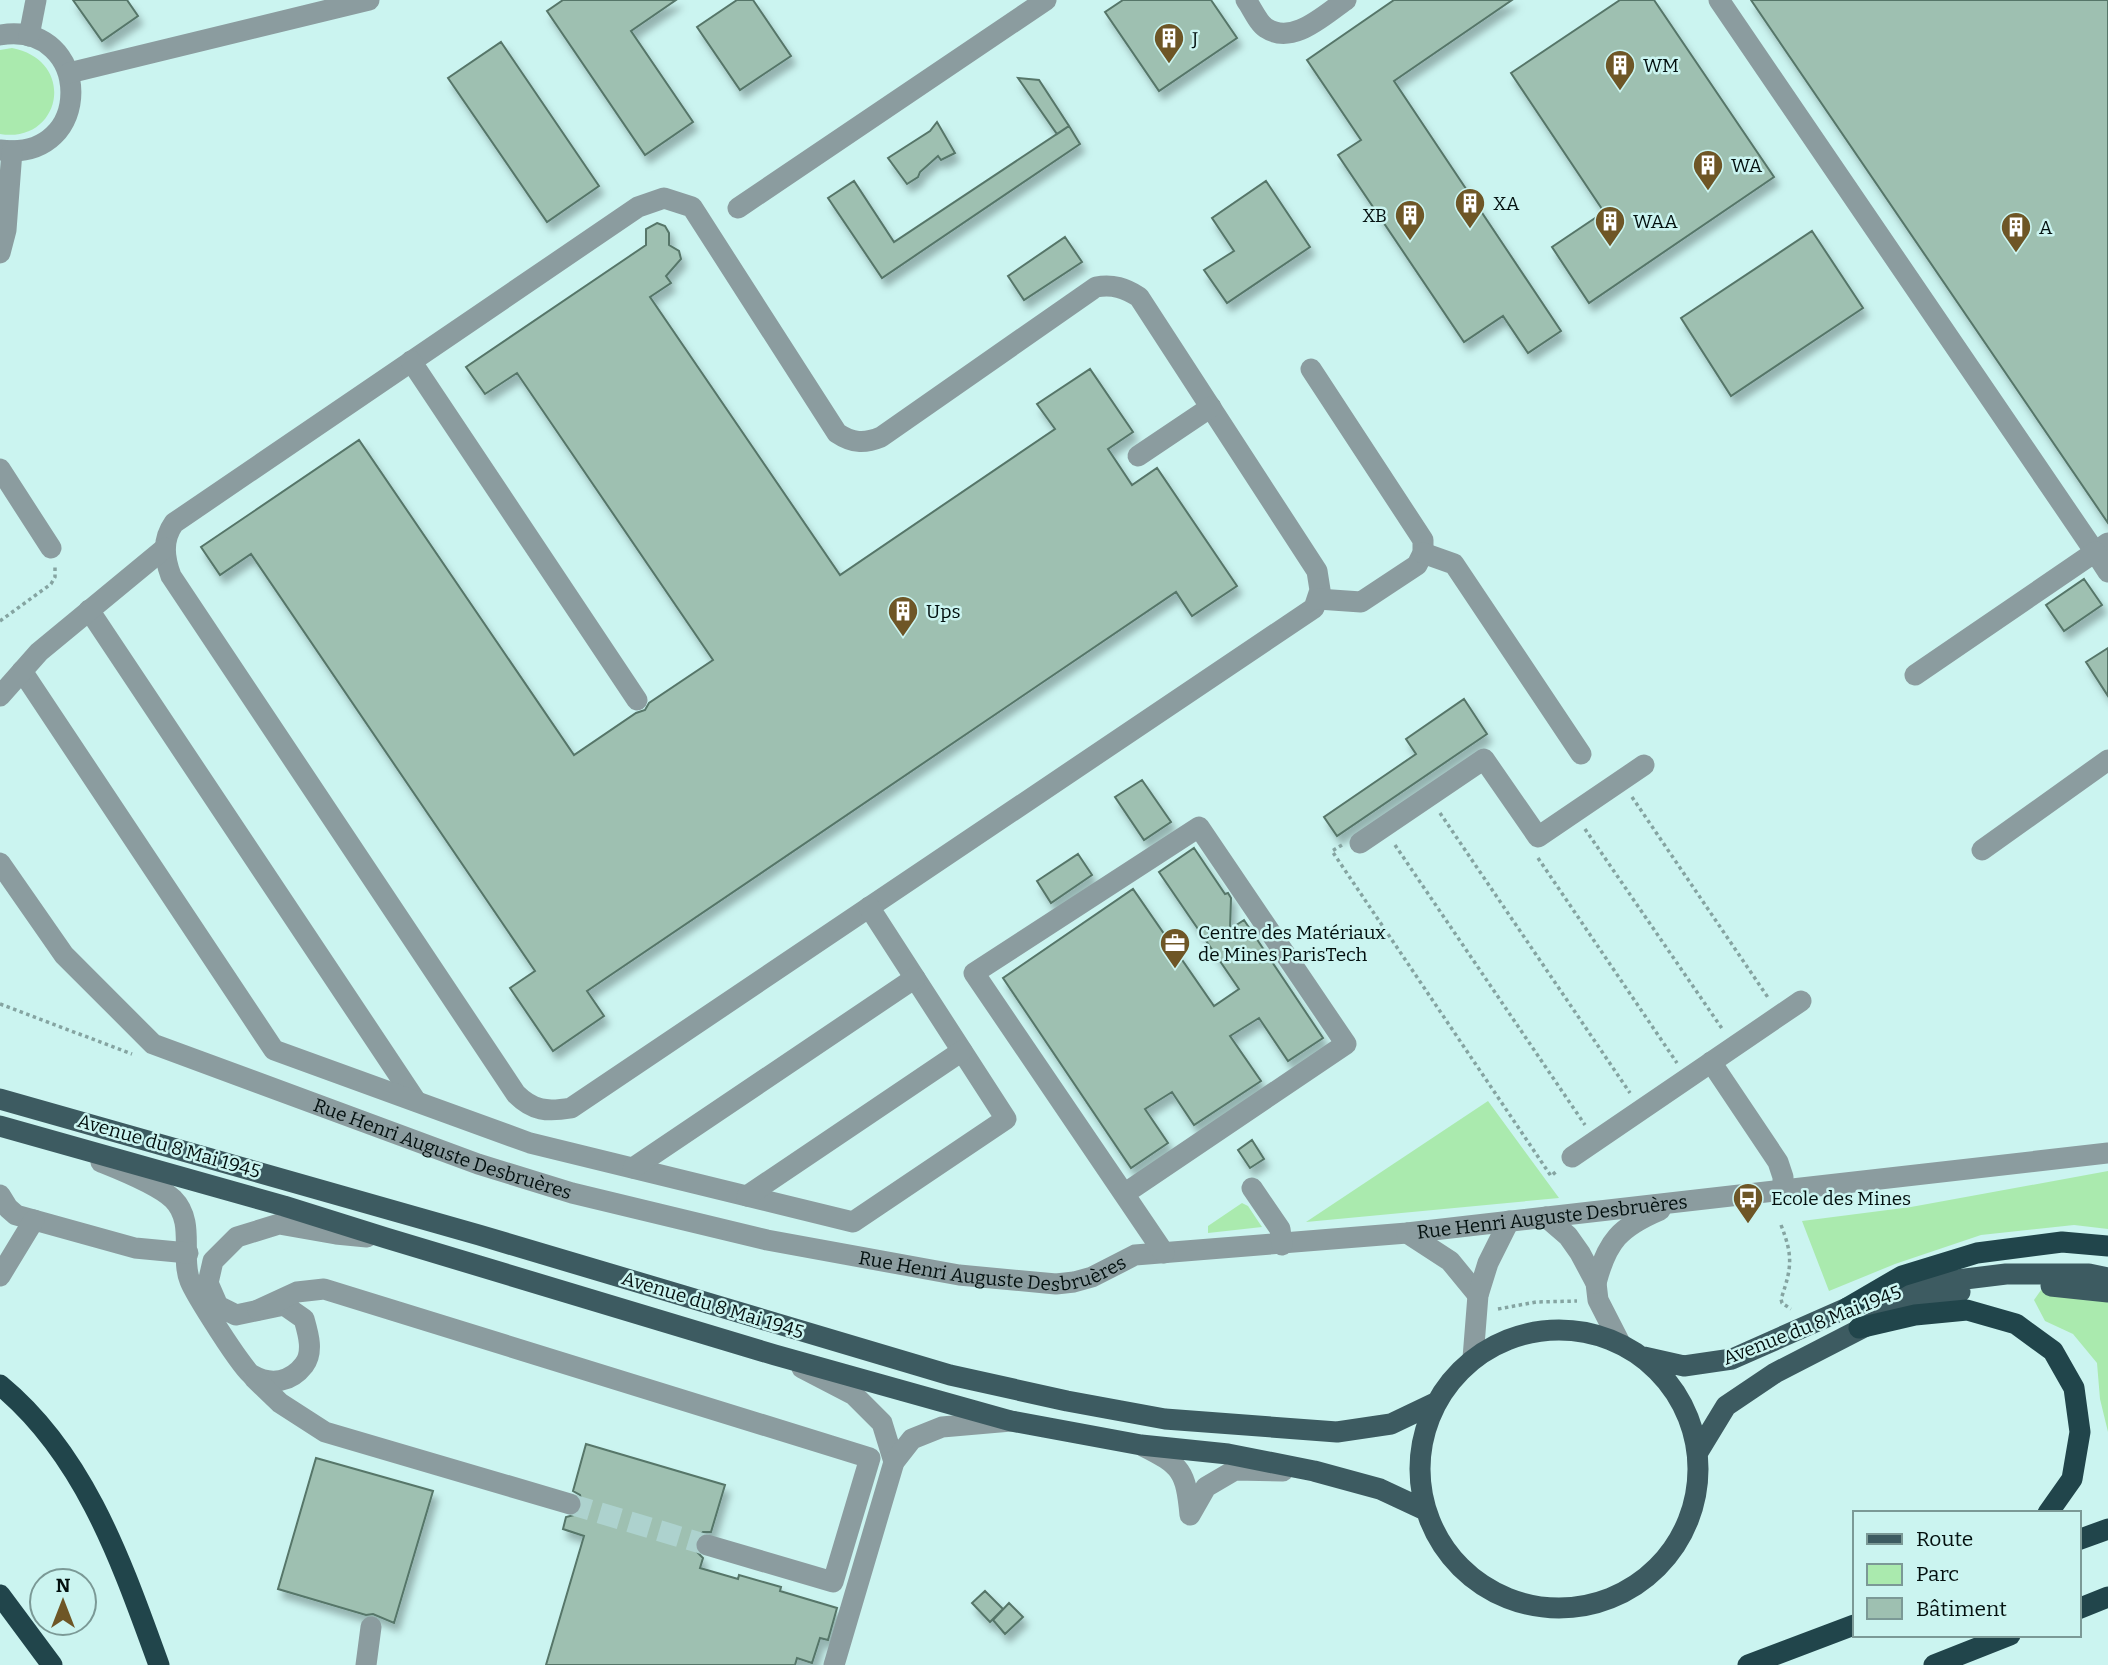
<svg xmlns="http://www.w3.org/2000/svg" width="2108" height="1665" font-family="Bitter,serif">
  <defs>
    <filter id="shadow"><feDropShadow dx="4.5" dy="8" stdDeviation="3.5" flood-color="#0004"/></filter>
  </defs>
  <rect width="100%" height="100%" fill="#cbf4f0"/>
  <path fill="#aaeaae" d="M12,48c66,13 49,96 -12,86v-84z
    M1488,1101l71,97 -253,24z
    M2108,1171v58l-34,-4 -93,10 -86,29 -66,27 -27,-70 109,-14z
    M1242,1203l6,3 14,21 -54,6v-7z
    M2046,1283l62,7v142l-8,-33 -3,-36 -24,-29 -28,-13 -11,-21z"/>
  <path fill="#9ec0b1" stroke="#567669" stroke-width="2" filter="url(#shadow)" d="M73,0h54l11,16 -36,25z
    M563,0h113l-45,31 62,91 -48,33 -98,-144z
    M737,0h16l38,56 -51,34 -43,-63z
    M1123,0h88l26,38 -78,53 -54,-79z
    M1394,0h118l-118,81 167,250 -33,22 -25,-37 -39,26 -126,-187 23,-15 -54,-80z
    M1620,0h34l120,177 -185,126 -37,-56 52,-35 -93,-139z
    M1751,0h357v523z
    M501,42l98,144 -52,36 -99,-144z
    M1018,78l21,2 30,46 -12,8z
    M937,122l18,31 -14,7 -3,-4 -18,16 -2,5 -11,7 -19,-26 42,-27z
    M1069,126l11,18 -198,134 -54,-80 26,-17 40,61z
    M1266,181l44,66 -83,56 -23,-33 30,-19 -22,-33z
    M657,223l8,3 4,7v12l10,6 2,8 -15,17 5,7 -21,14 190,278 215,-146 -18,-25 53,-35 43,63 -25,17 24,36 25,-17 80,118 -45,30 -16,-24 -589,399 17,25 -51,35 -43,-63 25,-17 -284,-417 -31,21 -19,-28 158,-107 215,315 62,-42 9,-3 4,-7 64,-43 -196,-287 -32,21 -19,-27 180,-122v-16z
    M1812,231l51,77 -132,88 -50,-78z
    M1065,237l17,25 -58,38 -16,-24z
    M2084,579l18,26 -38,26 -18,-26z
    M2108,648v48l-22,-34z
    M1464,699l23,35 -150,102 -13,-19 92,-63 -10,-15z
    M1142,780l29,42 -27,18 -29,-43z
    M1194,848l31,46 3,-1 3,5 -1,31 14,-9 79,118 -35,23 -29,-43 -29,18 31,45 -67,44 -22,-33 -27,17 23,34 -37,25 -128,-190 130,-89 81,117 25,-17 -80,-117z
    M1078,854l14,21 -41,28 -14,-22z
    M1252,1140l12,19 -14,9 -12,-18z
    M586,1444l139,41 -14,47h-8l-8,9 -1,8 9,9 -3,10 38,11 1,-4 42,12 -1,4 57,17 -9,32 -8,-2 -8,25 -15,-5 -2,7h-249l38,-129 -21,-7 3,-12 12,-3 5,-7 -3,-12 -7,-4z
    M316,1458l117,33 -39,132 -21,-9 -7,1 -88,-26z
    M985,1591l18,18 -13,13 -18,-19z
    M1009,1603l14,14 -18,17 -12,-14z"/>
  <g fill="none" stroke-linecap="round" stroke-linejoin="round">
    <path stroke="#add2ce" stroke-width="21" stroke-dasharray="21 10" stroke-linecap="butt" d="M570,1504l137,41"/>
    <path stroke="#85a4a1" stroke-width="3.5" stroke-dasharray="3.5 3.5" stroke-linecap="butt" d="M0,621l51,-37 4,-7v-10
      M1632,797l137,202
      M1440,813l190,280
      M1585,829l138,201
      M1342,845l-10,6 219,325 7,-6
      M1395,845l190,280
      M1538,858l139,205
      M0,1004l132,50
      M1781,1225c12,31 11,42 0,74l1,4 9,6
      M1498,1309l38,-7 41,-1"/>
    <g stroke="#8b9c9f" stroke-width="21">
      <path d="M1246,0c6,8 12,23 20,28 27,18 59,-14 80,-28"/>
      <path d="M1719,0l376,552 13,-9"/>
      <path d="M0,35c93,-15 96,128 0,115"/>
      <path d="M29,36l7,-36"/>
      <path d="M69,73l300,-73"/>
      <path d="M664,198l28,9 145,226c15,10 27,11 44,4l215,-150c17,-3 29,1 43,10l178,274 3,19 -6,18 -743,500c-24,4 -38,3 -55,-14l-345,-518c-7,-19 -9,-36 3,-53l464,-316z"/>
      <path d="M738,208l308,-208"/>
      <path d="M0,253l6,-23 6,-79"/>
      <path d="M411,361l226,339"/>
      <path d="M1311,369l112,171v13l-6,12 -56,37 -43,-3"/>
      <path d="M1138,456l73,-49"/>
      <path d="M0,469l51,79"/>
      <path d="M1423,553l31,11 127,190"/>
      <path d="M89,610l327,491"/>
      <path d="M22,671l252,379 256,93 323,79 153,-103 -137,-212"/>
      <path d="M1915,675l180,-123 13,20"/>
      <path d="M0,696l39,-44 126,-104"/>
      <path d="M1360,843l124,-84 54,78 106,-72"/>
      <path d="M1982,850l126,-90"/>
      <path id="s1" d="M0,863l64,92 89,89 325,120 94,29 195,47 192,35 97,9 18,-2 18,-5 43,-22 272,-22 701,-80"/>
      <path d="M1711,1062l67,100 5,15v13"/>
      <path d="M1572,1157l229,-156"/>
      <path d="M101,1162c20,8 56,22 72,37 23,23 7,58 17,82 5,13 53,89 62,94 19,11 39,7 52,-10 10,-13 4,-32 0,-46l-20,-14 -48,10 -18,-9 -10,-23 5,-22 24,-24 42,-13 57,10 31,3"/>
      <path d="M633,1168l282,-190"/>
      <path d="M1252,1188l28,41 2,16"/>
      <path d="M1124,1194l-150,-221 225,-146 147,217 -222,150 40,59"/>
      <path d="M0,1195l8,13 8,7 119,33 53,5"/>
      <path d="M747,1196l215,-145"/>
      <path d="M1546,1217l22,19 12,17 16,30 2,17 22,43"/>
      <path d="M1407,1233l43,28 28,34"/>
      <path d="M0,1276l34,-56"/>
      <path d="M1596,1283c11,-42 24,-56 64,-73"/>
      <path d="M258,1310l39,-18 27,-3 546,169 -37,124 -126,-37"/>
      <path d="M1473,1358l5,-63 10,-32 21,-42"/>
      <path d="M802,1368l52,27 28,28 12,39"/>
      <path d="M254,1378l26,25 45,29 245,72"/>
      <path d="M1143,1446c38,19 43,25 47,69l16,-28 29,-17 48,1"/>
      <path d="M366,1665l5,-38"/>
      <path d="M834,1665l60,-203 18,-23 30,-12 69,-6"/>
    </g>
    <path stroke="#3d5b61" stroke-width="21" d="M0,1099l479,136 471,140 117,26 98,18 172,13 54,-8 44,-21
      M0,1126l284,80 102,32 389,117 236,66 130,24 87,9 86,17 66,18 45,21
      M2051,1286l57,6
      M1420 1469a139 139 0 1 1 278 0a139 139 0 1 1-278 0Z
      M1644,1357l40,9 48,-7 115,-51 77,-24 82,-10h83l19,4
      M1698,1452l28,-46 49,-33 134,-69 51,-12"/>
    <path stroke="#21454b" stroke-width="21" d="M1847,1308l55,-32 75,-23 85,-11 46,4
      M1859,1328l56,-13 52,-5 49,14 37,27 21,37 6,44 -8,47 -24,34
      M0,1385c86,71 122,179 159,280
      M2078,1540l30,-11
      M0,1595l52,70
      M2078,1609l30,-12
      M1748,1665l106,-40
      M1934,1665l76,-30"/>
  </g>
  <defs>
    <g id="building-pin" transform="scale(1.575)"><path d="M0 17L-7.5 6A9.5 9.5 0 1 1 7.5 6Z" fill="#6e5626" stroke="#cbf4f0"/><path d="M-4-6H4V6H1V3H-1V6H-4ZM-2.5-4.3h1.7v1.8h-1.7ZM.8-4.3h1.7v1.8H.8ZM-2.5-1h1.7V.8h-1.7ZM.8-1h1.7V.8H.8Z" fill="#fff"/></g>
    <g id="office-pin" transform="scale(1.575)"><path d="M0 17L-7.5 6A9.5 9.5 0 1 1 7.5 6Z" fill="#6e5626" stroke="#cbf4f0"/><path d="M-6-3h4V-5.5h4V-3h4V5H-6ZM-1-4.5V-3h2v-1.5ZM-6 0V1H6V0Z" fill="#fff"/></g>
    <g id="bus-pin" transform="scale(1.575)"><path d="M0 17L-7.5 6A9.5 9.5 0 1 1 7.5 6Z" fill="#6e5626" stroke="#cbf4f0"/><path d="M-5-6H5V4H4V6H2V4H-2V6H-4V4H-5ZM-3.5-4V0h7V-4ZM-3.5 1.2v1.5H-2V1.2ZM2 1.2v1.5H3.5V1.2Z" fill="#fff"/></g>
  </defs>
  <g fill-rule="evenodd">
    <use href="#building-pin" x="1169" y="38"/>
    <use href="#building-pin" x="1620" y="65"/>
    <use href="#building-pin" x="1708" y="165"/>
    <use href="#building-pin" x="1470" y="203"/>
    <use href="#building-pin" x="1410" y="215"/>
    <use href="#building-pin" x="1610" y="221"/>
    <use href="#building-pin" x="2016" y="227"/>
    <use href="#building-pin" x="903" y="611"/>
    <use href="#office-pin" x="1175" y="943"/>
    <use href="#bus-pin" x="1748" y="1198"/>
  </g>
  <g text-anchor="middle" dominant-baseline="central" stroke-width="5" stroke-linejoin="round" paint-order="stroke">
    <g font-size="19" fill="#03100f" stroke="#cbf4f0" text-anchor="start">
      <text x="1192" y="38">J</text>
      <text x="1643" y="65">WM</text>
      <text x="1731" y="165">WA</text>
      <text x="1493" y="203">XA</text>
      <text x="1387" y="215" text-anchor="end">XB</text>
      <text x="1633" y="221">WAA</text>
      <text x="2039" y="227">A</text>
      <text x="926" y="611">Ups</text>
      <text x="1198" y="932">Centre des Matériaux<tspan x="1198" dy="22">de Mines ParisTech</tspan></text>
      <text x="1771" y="1198">Ecole des Mines</text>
    </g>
    <g font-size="19" fill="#03100f" stroke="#cbf4f0">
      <text transform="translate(169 1146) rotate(16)">Avenue du 8 Mai 1945</text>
      <text stroke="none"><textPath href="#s1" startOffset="546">Rue Henri Auguste Desbruères</textPath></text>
      <text stroke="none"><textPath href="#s1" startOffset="1680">Rue Henri Auguste Desbruères</textPath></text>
      <text stroke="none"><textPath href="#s1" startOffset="1113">Rue Henri Auguste Desbruères</textPath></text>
      <text transform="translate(713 1305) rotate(17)">Avenue du 8 Mai 1945</text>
      <text transform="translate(1812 1325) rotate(-21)">Avenue du 8 Mai 1945</text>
    </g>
  </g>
  <rect x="1853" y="1511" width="228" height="126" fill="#cbf4f0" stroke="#7b9996" stroke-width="2"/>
  <rect x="1867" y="1534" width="35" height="10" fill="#3d5b61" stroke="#7b9996" stroke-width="2"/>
  <text x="1916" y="1546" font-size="21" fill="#03100f">Route</text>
  <rect x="1867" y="1564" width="35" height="21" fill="#aaeaae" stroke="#7b9996" stroke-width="2"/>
  <text x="1916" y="1581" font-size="21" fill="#03100f">Parc</text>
  <rect x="1867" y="1598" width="35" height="21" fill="#9ec0b1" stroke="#7b9996" stroke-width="2"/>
  <text x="1916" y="1616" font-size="21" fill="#03100f">Bâtiment</text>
  <g transform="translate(63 1602)"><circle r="33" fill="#cbf4f0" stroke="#7b9996" stroke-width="2"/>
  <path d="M0-5L12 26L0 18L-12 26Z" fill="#6e5626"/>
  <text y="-10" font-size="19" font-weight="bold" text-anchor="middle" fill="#03100f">N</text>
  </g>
</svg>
